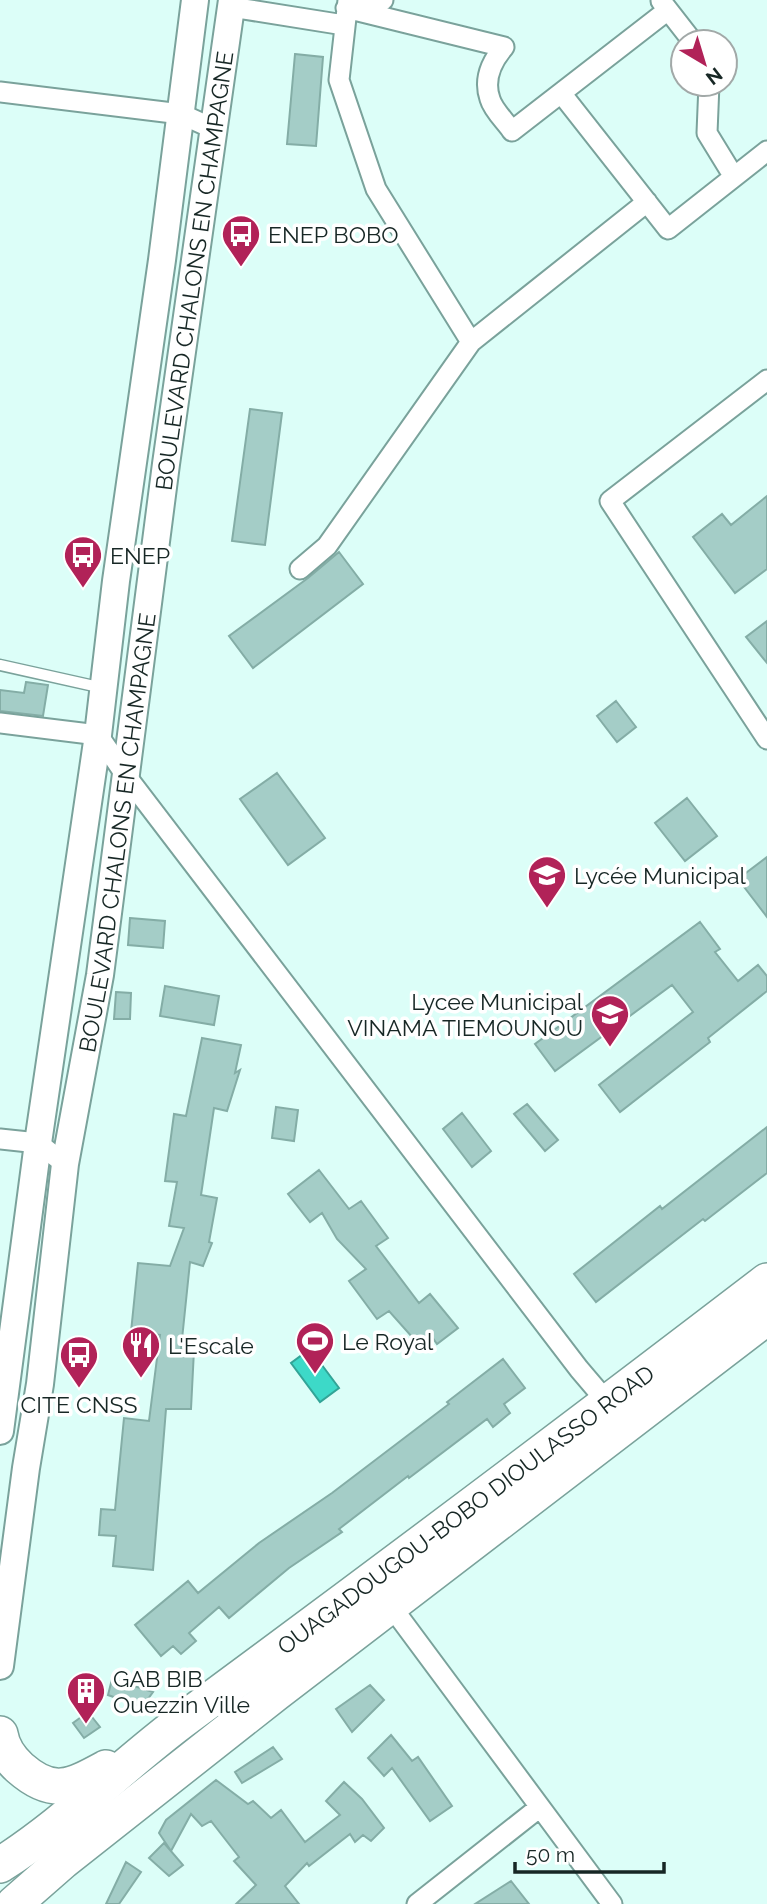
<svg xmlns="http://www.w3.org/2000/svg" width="767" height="1904" font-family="Raleway,sans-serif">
  <rect width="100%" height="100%" fill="#dcfef8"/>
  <path fill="#3dd9c8" stroke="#32a497" stroke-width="2" d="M310,1349l29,39 -19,14 -29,-39z"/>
  <path fill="#a4cdc7" stroke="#84ada6" stroke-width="2" d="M295,54l28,3 -7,89 -29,-2z
    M250,409l32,4 -17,132 -33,-4z
    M767,496v73l-32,24 -42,-56 29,-23 9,11z
    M339,552l24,32 -110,84 -24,-32 79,-58z
    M767,621v42l-21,-26z
    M26,682l22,3 -5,31 -43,-5v-21l24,3z
    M616,701l20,26 -19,15 -20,-26z
    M277,773l48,65 -37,27 -48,-66z
    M687,798l30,38 -32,25 -30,-38z
    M767,857v60l-29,-38z
    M130,918l35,3 -2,27 -35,-3z
    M700,922l20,27 -5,3 23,29 20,-16 9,11v15l-59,47 2,4 -90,70 -21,-27 94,-73 -21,-27 -117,86 -20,-27z
    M165,986l54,10 -5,29 -54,-9z
    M116,992l15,1 -1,26h-16z
    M202,1038l39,7 -6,28 5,-3 -13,41 -13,-3 -13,87 16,3 -8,44 3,1 -9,23 -13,-4 -9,87 13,1 -3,59h-25l-13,161 -40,-4 3,-30 -17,-1 2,-26 14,1 9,-92 25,3 11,-86 -29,-3 7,-69 32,3 14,-38 -15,-2 8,-44 -12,-1 9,-67 12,2z
    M527,1104l31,36 -13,11 -31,-37z
    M276,1107l22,3 -4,31 -22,-3z
    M462,1113l29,38 -19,16 -29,-38z
    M767,1127v46l-62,48 -2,-2 -107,83 -22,-28 86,-68 2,3z
    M319,1170l30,39 12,-8 27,37 -12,8 43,57 11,-9 28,34 -21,16 -5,-7 -11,10 -32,-36 -12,8 -28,-38 17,-12 -29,-30 -15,-26 -12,9 -22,-28z
    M71,1351l16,2 3,18 -21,-6z
    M503,1359l22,29 -21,16 6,9 -17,14 -6,-8 -78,59 -1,-2 -69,53 3,3 -53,36 -60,50 -10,-11 -30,26 7,8 -15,13 -8,-8 -12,10 -26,-31 53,-44 10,12 61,-50 73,-50 117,-89 -2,-2z
    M112,1679l41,13 -11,15 -34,-12z
    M370,1685l14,15 -32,32 -16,-23z
    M88,1712l12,15 -16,11 -11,-15z
    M391,1735l21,26 6,-4 34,49 -22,15 -38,-53 -8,8 -16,-18z
    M273,1747l9,12 -40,24 -7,-11z
    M216,1780l32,24 5,-3 18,17 10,-8 24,32 35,-27 -14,-14 18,-19 18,17 22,29 -13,13 -8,-6 -8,7 -5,-8 -41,32 -2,-3 -22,23 14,18h-63l20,-19 -22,-24 5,-4 -28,-36 -9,5 -11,-12 -20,37 -12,-18 7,-13z
    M164,1843l19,22 -14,11 -20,-18z
    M126,1862l15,10 -22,32h-13z
    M511,1881l18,23h-54z"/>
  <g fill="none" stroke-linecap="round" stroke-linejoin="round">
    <g stroke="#7aa29b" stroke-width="13">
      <path id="lane" d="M0,665l103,23"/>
    </g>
    <g stroke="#7aa29b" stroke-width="23">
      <path id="street" d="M348,0l-9,80 37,109 95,153
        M661,1l32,41
        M231,7l113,18
        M350,7l33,-7
        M346,8l158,39c-12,14 -21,32 -14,52 3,11 16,23 22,32l156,-121
        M709,84l-2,49 27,44
        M0,92l181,22 33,15
        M561,93l107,136 99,-78
        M767,380l-157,121 157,238
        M300,569l27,-23 144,-204 176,-140
        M0,723l98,12 29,42 452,592 34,40
        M0,1139l38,4 27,21
        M385,1598l227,306
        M417,1904l123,-97"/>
    </g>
    <g stroke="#7aa29b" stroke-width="30">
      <g id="secondary">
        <path d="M0,1431l38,-288 60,-408 18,-154 46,-321 33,-260"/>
        <path id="s1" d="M0,1666l26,-198 14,-84 25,-220 35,-189 66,-511 66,-464"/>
      </g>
    </g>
    <g stroke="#7aa29b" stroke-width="38">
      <g id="highway">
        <path d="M0,1734c2,13 10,25 20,34 33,29 51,19 86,0"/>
        <path id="s2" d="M0,1865c67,-42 123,-101 187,-148 194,-143 388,-289 580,-436"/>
        <path d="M14,1904l49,-43 213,-168 491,-376"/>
      </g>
    </g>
    <use href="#lane" stroke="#fff" stroke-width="10"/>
    <use href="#street" stroke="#fff" stroke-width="19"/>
    <use href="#secondary" stroke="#fff" stroke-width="26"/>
    <use href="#highway" stroke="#fff" stroke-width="35"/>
  </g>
  <defs>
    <g id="bus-pin" transform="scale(2.0125)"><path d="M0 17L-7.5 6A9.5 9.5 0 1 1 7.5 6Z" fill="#b12258" stroke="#fff"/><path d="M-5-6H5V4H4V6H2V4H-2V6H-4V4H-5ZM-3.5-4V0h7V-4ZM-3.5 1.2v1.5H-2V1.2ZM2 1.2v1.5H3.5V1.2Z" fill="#fff"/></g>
    <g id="school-pin" transform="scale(2.0125)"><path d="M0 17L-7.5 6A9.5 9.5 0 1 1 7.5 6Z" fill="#b12258" stroke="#fff"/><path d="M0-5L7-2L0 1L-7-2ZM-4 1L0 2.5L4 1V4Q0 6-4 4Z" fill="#fff"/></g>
    <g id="stadium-pin" transform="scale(2.0125)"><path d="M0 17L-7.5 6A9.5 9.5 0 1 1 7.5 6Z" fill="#b12258" stroke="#fff"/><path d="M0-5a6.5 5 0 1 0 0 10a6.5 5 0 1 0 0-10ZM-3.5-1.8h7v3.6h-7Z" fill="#fff"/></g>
    <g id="restaurant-pin" transform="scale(2.0125)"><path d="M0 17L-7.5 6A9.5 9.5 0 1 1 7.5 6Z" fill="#b12258" stroke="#fff"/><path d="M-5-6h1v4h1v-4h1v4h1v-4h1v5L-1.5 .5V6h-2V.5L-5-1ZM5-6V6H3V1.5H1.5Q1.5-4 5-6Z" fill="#fff"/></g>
    <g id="building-pin" transform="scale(2.0125)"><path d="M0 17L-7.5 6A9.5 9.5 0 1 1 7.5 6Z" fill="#b12258" stroke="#fff"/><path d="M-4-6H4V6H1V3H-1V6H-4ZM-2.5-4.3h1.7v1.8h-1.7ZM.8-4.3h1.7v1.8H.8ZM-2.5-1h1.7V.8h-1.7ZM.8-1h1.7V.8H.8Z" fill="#fff"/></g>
  </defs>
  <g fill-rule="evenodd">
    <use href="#bus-pin" x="241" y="234"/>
    <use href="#bus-pin" x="83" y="555"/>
    <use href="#school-pin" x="547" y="875"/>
    <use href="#school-pin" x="610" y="1014"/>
    <use href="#stadium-pin" x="315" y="1341"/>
    <use href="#restaurant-pin" x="141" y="1345"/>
    <use href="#bus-pin" x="79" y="1355"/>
    <use href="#building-pin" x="86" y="1691"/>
  </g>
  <g text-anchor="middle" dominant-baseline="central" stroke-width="7" stroke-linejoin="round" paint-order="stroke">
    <g font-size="23" fill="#172725" stroke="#fff" text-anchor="start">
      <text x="268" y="234">ENEP BOBO</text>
      <text x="110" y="555">ENEP</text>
      <text x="574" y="875">Lycée Municipal</text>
      <text x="583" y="1001" text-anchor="end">Lycee Municipal<tspan x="583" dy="26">VINAMA TIEMOUNOU</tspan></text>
      <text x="342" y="1341">Le Royal</text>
      <text x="168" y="1345">L'Escale</text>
      <text x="79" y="1404" text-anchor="middle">CITE CNSS</text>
      <text x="113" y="1678">GAB BIB<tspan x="113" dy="26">Ouezzin Ville</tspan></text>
    </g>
    <g font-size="23" fill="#172725" stroke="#fff">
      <text stroke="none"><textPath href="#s1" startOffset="1409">BOULEVARD CHALONS EN CHAMPAGNE</textPath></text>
      <text stroke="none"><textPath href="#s1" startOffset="842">BOULEVARD CHALONS EN CHAMPAGNE</textPath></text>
      <text stroke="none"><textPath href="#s2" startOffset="586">OUAGADOUGOU-BOBO DIOULASSO ROAD</textPath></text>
    </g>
  </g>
  <g transform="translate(704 63) rotate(142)"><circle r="33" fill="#ffffff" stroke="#a2a9a8" stroke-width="2"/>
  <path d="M0-5L12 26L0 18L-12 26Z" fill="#b12258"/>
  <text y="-10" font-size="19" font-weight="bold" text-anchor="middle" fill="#172725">N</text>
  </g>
  <path d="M515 1862v10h149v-10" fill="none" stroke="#172725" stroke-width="3.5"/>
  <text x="526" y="1862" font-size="21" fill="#172725" stroke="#ffffff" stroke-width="5" paint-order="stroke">50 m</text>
</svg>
